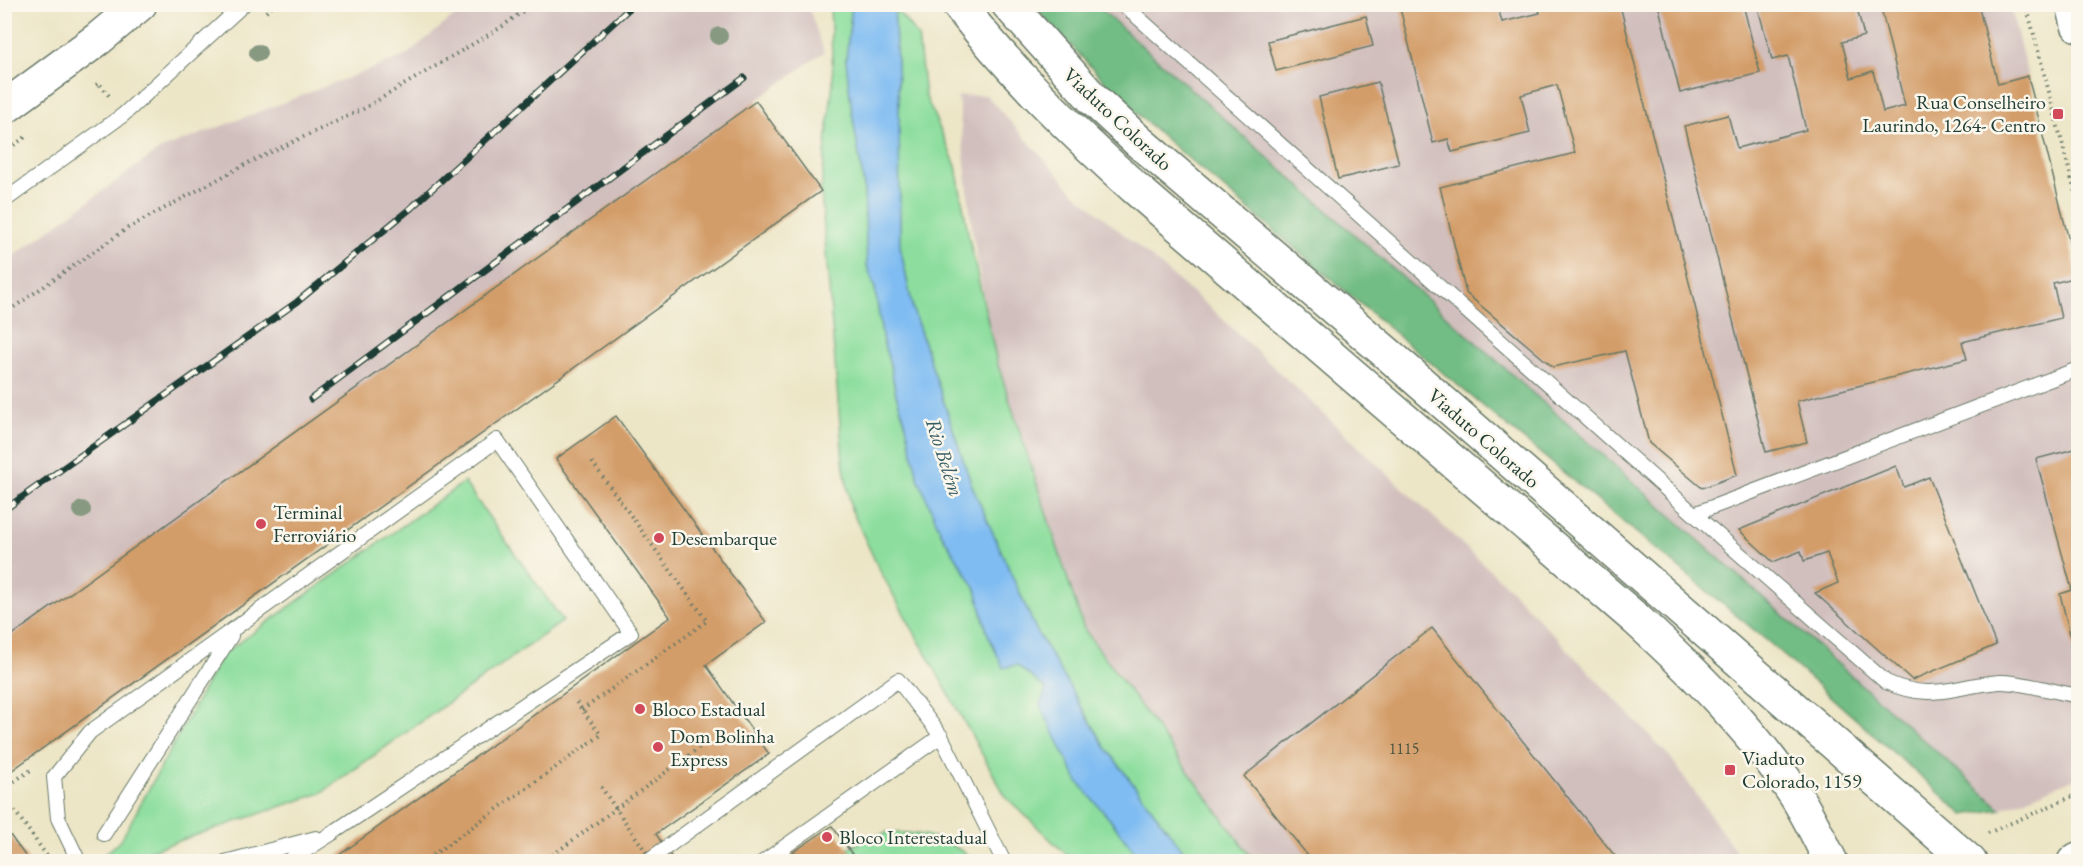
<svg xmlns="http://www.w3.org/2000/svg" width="2083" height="866" font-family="'EB Garamond',serif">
  <rect width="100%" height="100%" fill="#fbf7ec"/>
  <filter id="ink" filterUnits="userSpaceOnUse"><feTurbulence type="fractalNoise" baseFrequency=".0167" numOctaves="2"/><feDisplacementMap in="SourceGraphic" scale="12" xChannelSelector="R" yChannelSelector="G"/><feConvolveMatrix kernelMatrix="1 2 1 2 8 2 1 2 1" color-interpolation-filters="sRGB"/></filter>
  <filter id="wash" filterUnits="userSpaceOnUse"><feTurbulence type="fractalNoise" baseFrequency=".008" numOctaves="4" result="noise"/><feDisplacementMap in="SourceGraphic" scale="24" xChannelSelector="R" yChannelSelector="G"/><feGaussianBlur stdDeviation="1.35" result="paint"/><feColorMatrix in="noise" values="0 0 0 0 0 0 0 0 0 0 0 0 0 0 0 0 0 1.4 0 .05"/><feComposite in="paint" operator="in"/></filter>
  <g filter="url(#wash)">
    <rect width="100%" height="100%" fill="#ece5c6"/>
    <path fill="#d1bfbd" d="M468,5h340l16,47 -819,589 -1,-378 155,-113 246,-94z
      M1096,5h914l68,273v499l-77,32z
      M986,95l88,97 142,121 294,276 161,169 71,103h-504l-173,-259 -65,-213 -28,-159 -14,-134z"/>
    <path fill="#8dde9e" stroke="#568e69" stroke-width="1.5" d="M830,5h22l-6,55 6,52 12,74 3,79 8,23 8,54 7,22 6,30 45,139 35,56 11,43 16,35 14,-2 29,24 66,133 30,39h-69l-67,-64 -127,-228 -28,-60 -8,-48 -22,-270 12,-110z
      M894,6l24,31 7,58 31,71 13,72 28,124 87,267 170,232h-63l-85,-113 -69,-116 -65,-146 -59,-176 -13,-64 -1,-140z
      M464,482l99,139 -242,172 -187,63 -6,5h-24l-3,-3 20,-18 101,-185z
      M889,832c37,2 53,3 84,27l-6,3 -110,-1 -9,-12 18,-10z"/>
    <path fill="#72bd85" stroke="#487d5c" stroke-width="1.5" d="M1033,5h63l905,804 -37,6 -193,-171 -369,-305 -232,-196 -48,-43z"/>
    <path fill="#7fbcf2" stroke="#4f7c93" stroke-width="1.5" d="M852,5h42l5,101 1,140 13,64 59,176 65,146 69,116 85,113h-49l-30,-39 -34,-40 -38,-77 6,-16 -29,-24 -14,3 -16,-36 -11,-43 -35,-56 -23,-55 -13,-57 -9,-27 -6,-30 -7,-22 -8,-54 -8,-23 -3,-79 -12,-74 -6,-52z"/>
    <g id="blocks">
      <path fill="#d39d69" d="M1399,4h98l5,18 38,-9 -3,-8h83l117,470 -35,13 -53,-45 -24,-92 -72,16 -87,-74 -26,-106 135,-34 -18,-68 -36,10 9,38 -78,19 -4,-13 -15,4z
        M1658,4h85l17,69 -80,20z
        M1757,4h99l8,32 -22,6 9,36 22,-7 10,41 22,-6 -25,-102h98l20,80 30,-8 50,201 -25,6 8,35 -99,24 5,17 -170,42 10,41 -41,10 -82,-326 44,-11 9,33 69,-18 -18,-74 -16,4z
        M1366,16l7,30 -97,25 -8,-30z
        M1378,82l21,82 -61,15 -19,-82z
        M756,101l65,90 -817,585v-135z
        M616,416l150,206 -60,43 63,89 -113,80 18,27h-49l-2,-2 -5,2h-287l339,-244 -114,-158z
        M2078,448v202l-4,1 -14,-57 12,-4 -36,-131z
        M1896,466l8,21 25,-10 67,168 -84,35 -97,-87 23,-10 -11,-30 -23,8 -3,-10 -28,11 -34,-32z
        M1432,628l187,233h-307l-68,-85z
        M832,826l25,35h-77z
        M4,827l25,34h-25z"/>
    </g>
  </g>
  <g filter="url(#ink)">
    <use href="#blocks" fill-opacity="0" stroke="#677867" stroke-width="1.5"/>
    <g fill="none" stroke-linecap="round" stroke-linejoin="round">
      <g stroke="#677867" stroke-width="16">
        <path id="lane" d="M1123,4l571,510 192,168c47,21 68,3 114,0 18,-1 55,10 74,13l4,3
          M4,201l119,-86 121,-111
          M1694,514l384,-145
          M104,834l127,-198
          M79,862l-21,-44 -4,-41 36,-45 407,-292 134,193 -300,201 -44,28
          M225,862l91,-24
          M646,862l252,-182 43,56 63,126
          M763,862l178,-126"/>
      </g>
      <g stroke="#677867" stroke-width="36">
        <path id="secondary" d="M4,108l94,-69 42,-35"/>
      </g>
      <g stroke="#677867" stroke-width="36">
        <path id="primary" d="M958,4c52,67 114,127 176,183l502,432c58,53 114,108 158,174 14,21 25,45 37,69
          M1008,4l86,96 44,41 251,214 581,507
          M2073,4l5,21
          M2074,862l4,-3"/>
      </g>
      <path stroke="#677867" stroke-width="4" stroke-dasharray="1.5 4.5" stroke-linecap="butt" d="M2026,4l52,200
        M266,12l8,-8
        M96,85l3,-2 11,14
        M4,152l23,-16
        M4,314l124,-86 120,-65 115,-54 137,-81 33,-24
        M582,710l125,-89 -115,-159
        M4,788l27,-18
        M4,796l43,60
        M1988,833l90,-39
        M423,862l178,-127 -27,-36
        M543,862l156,-114"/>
      <use href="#lane" stroke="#fff" stroke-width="14"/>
      <use href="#secondary" stroke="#fff" stroke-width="33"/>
      <use href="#primary" stroke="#fff" stroke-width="33"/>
      <g stroke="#1f3d34" stroke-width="7">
        <path id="rail" d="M311,399l433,-321
          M4,510l293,-208 114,-94 223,-204"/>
      </g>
      <use href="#rail" stroke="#fbf7ec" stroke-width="4.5" stroke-dasharray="14" stroke-linecap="butt"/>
      <path stroke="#677867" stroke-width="4" stroke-dasharray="1.5 4.5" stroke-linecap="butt" d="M601,787l52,75"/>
    </g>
    <g fill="#879a81">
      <circle cx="719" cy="36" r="9"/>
      <circle cx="258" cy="53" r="9"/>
      <circle cx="82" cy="510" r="9"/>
    </g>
  </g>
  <g fill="#d1495b" stroke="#fbf7ec" stroke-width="2">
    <rect x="2052" y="108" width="12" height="12" rx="3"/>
    <circle cx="261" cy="524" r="6"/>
    <circle cx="659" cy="538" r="6"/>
    <circle cx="640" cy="709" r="6"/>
    <circle cx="658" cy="747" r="6"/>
    <rect x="1724" y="764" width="12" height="12" rx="3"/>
    <circle cx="827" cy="837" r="6"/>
  </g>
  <g text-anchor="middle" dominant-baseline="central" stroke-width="5" stroke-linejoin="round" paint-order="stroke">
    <g font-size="16" fill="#4c5541">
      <text x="1404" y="748">1115</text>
    </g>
    <g font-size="20" fill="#1f3d34" stroke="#fbf7ec" text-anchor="start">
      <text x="2046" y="102" text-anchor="end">Rua Conselheiro<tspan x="2046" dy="23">Laurindo, 1264- Centro</tspan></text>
      <text x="273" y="512">Terminal<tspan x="273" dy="23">Ferroviário</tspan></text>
      <text x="671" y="538">Desembarque</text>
      <text x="652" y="709">Bloco Estadual</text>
      <text x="670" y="736">Dom Bolinha<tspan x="670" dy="23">Express</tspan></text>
      <text x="1742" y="758">Viaduto<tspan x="1742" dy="23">Colorado, 1159</tspan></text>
      <text x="839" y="837">Bloco Interestadual</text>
    </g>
    <g font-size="20" fill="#1f3d34" stroke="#fbf7ec">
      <text transform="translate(1118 119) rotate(43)">Viaduto Colorado</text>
      <text transform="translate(1484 438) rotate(41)">Viaduto Colorado</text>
    </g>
    <g font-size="21" font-style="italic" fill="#375d64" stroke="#fbf7ec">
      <text transform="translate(945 457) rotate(72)">Rio Belém</text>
    </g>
  </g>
  <rect width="2083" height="866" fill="none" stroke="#fbf7ec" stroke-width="24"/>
</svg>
